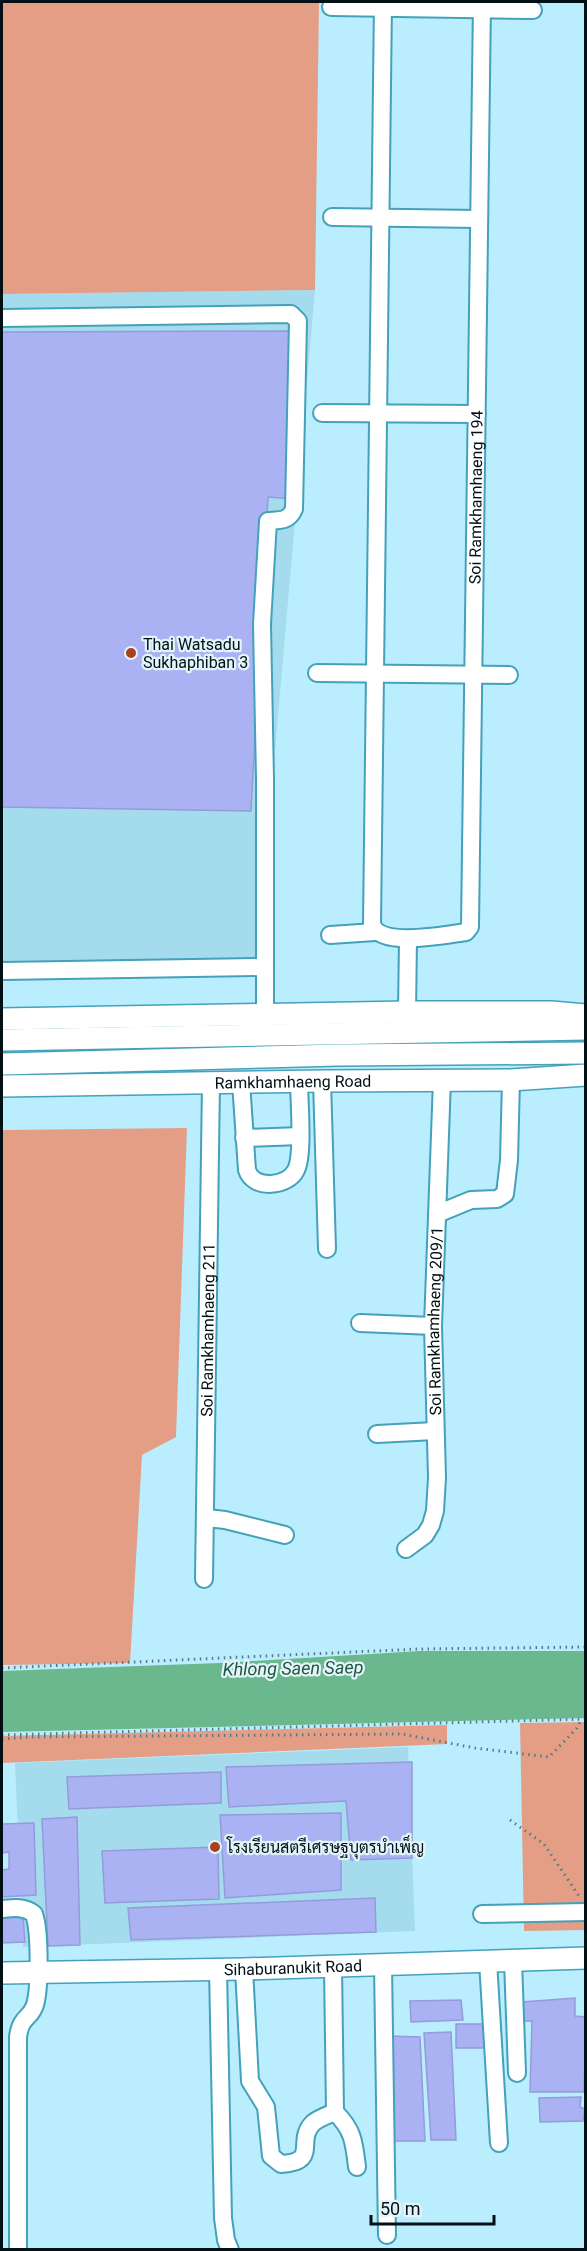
<svg xmlns="http://www.w3.org/2000/svg" width="587" height="2251" font-family="Roboto,Sarabun,sans-serif">
  <rect width="100%" height="100%" fill="#baeefe"/>
  <path fill="#a5dced" d="M315,290l-58,669 -255,3v-668z
    M408,1747l7,184 -392,16 -8,-184z"/>
  <path fill="#e49e86" d="M2,2h317l-4,288 -313,4z
    M187,1128l-11,309 -34,18 -12,208 -128,2v-535z
    M585,1722v208l-61,1 -4,-208z
    M447,1725v19l-445,19v-27z"/>
  <path fill="#6bb88e" d="M420,1651h165v67l-583,14v-61l218,-8z"/>
  <path fill="#aab2f4" stroke="#949bdb" stroke-width="1.5" d="M290,331l2,168 -24,-2 -17,314 -249,-4v-475z
    M412,1762v96l-61,2 -5,-59 -117,6 -3,-40z
    M221,1772v31l-152,6 -2,-32z
    M341,1813v77l-116,8 -5,-83z
    M77,1817l3,128 -32,1 -6,-127z
    M34,1823l2,72 -34,2v-27l7,-1v-17l-7,1v-29z
    M218,1847l1,52 -114,4 -3,-52z
    M375,1898l1,34 -245,8 -3,-32z
    M2,1916h21l2,26 -23,1z
    M575,1998v18l11,1 -2,75h-54l2,-71h-11l1,-19z
    M461,2000l2,20 -52,2 -1,-21z
    M456,2024h33v24h-33z
    M451,2032l5,108h-25l-7,-107z
    M390,2036l30,1 5,104h-33z
    M581,2097l-1,10 5,2 -2,12 -43,1 -1,-24z"/>
  <g fill="none" stroke-linecap="round" stroke-linejoin="round">
    <g stroke="#43a1ba" stroke-width="20">
      <g id="minor">
        <path id="s1" d="M383,2l-11,923c10,23 72,10 94,7l4,-5 12,-925"/>
        <path d="M331,7l202,3"/>
        <path d="M332,217l147,2"/>
        <path d="M2,318l289,-4 7,7 -4,188c-5,12 -13,11 -26,12l-6,103 3,155v237"/>
        <path d="M322,413l155,1"/>
        <path d="M317,673l192,2"/>
        <path d="M330,935l45,-3"/>
        <path d="M2,971l262,-4"/>
        <path d="M407,1012l1,-73"/>
        <path d="M322,1081l5,168"/>
        <path d="M241,1082l6,88c6,20 41,17 49,0 8,-15 3,-70 3,-89"/>
        <path d="M244,1138l56,-2"/>
        <path d="M437,1214l34,-14 26,-1 8,-5 4,-34 2,-80"/>
        <path d="M360,1323l73,3"/>
        <path d="M377,1434l58,-3"/>
        <path d="M207,1518l18,2 60,15"/>
        <path id="s2" d="M406,1549l19,-14 6,-10 4,-14 2,-33 -4,-152 9,-246"/>
        <path id="s3" d="M204,1579l7,-497"/>
        <path d="M2,1909c11,-1 22,-3 32,5 6,17 6,74 1,91 -5,15 -14,10 -17,32v213"/>
        <path d="M482,1914l104,-2"/>
        <path d="M488,1961l11,182"/>
        <path d="M513,1961l4,112"/>
        <path d="M383,1965l4,270"/>
        <path d="M333,1966l2,146c18,18 19,29 22,55"/>
        <path d="M218,1969l5,249 3,22 4,10"/>
        <path d="M244,1969l6,112 16,26 5,49 10,8c39,-2 14,-23 32,-41 6,-5 15,-8 22,-11"/>
      </g>
    </g>
    <g stroke="#43a1ba" stroke-width="24">
      <g id="major">
        <path d="M2,1019l405,-7h144l35,3"/>
        <path d="M2,1040l584,-11"/>
        <path d="M2,1064l336,-9 248,-2"/>
        <path id="s4" d="M2,1086l320,-5 189,-1 75,-5"/>
        <path id="s5" d="M2,1973l242,-4 342,-11"/>
      </g>
    </g>
    <path stroke="#587983" stroke-width="3" stroke-dasharray="1.5 4.5" stroke-linecap="butt" d="M2,1668l417,-19 167,-2
      M2,1735l584,-16
      M2,1739l27,-2 373,-3 73,14 74,9 28,-29 4,-8
      M510,1820l34,24 35,52"/>
    <use href="#minor" stroke="#fff" stroke-width="16"/>
    <use href="#major" stroke="#fff" stroke-width="21"/>
  </g>
  <g fill="#a8411d" stroke="#e4f4fa" stroke-width="2">
    <circle cx="131" cy="653" r="6"/>
    <circle cx="215" cy="1847" r="6"/>
  </g>
  <g text-anchor="middle" dominant-baseline="central" stroke-width="4.5" stroke-linejoin="round" paint-order="stroke">
    <g font-size="16" fill="#001015" stroke="#e4f4fa">
      <text stroke="none"><textPath href="#s1" startOffset="1458">Soi Ramkhamhaeng 194</textPath></text>
      <text stroke="none"><textPath href="#s4" startOffset="291">Ramkhamhaeng Road</textPath></text>
      <text stroke="none"><textPath href="#s2" startOffset="240">Soi Ramkhamhaeng 209/1</textPath></text>
      <text stroke="none"><textPath href="#s3" startOffset="249">Soi Ramkhamhaeng 211</textPath></text>
      <text stroke="none"><textPath href="#s5" startOffset="291">Sihaburanukit Road</textPath></text>
    </g>
    <g font-size="16" fill="#001015" stroke="#e4f4fa" text-anchor="start">
      <text x="143" y="644">Thai Watsadu<tspan x="143" dy="18">Sukhaphiban 3</tspan></text>
      <text x="227" y="1847">โรงเรียนสตรีเศรษฐบุตรบำเพ็ญ</text>
    </g>
    <g font-size="18" font-style="italic" fill="#1f593d" stroke="#e4f4fa">
      <text transform="translate(293 1668) rotate(-1)">Khlong Saen Saep</text>
    </g>
  </g>
  <rect width="587" height="2251" fill="none" stroke="#001015" stroke-width="6"/>
  <path d="M371 2215v9h123v-9" fill="none" stroke="#001015" stroke-width="3"/>
  <text x="380" y="2215" font-size="18" fill="#001015" stroke="#e4f4fa" stroke-width="4.5" paint-order="stroke">50 m</text>
</svg>
